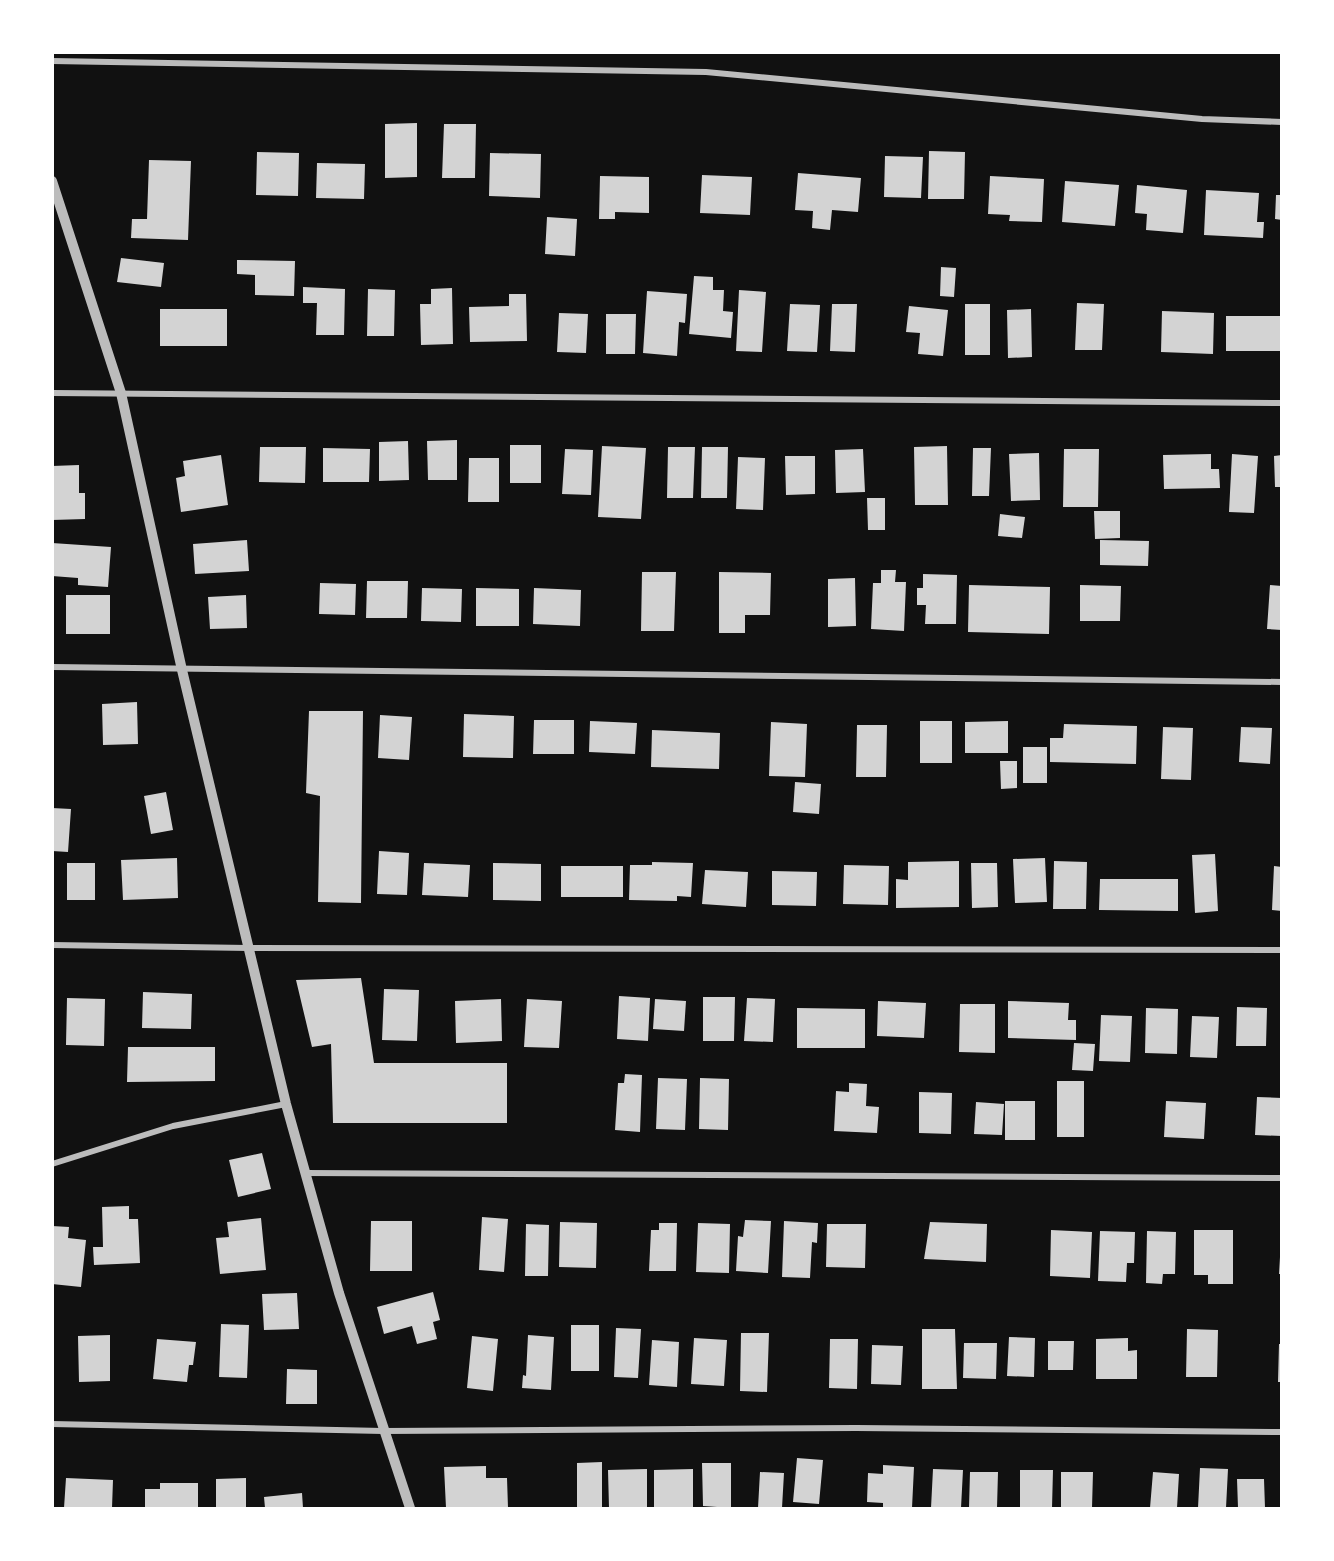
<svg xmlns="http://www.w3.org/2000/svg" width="1334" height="1561" font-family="'Alegreya Sans',sans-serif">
  <rect width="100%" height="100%" fill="#111"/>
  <path fill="#d3d3d3" d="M417,123v54l-32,1v-54z
    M444,124h32l-1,54h-33z
    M929,151l36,1 -1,47h-36z
    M257,152l42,1 -1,43 -42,-1z
    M490,153l51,1 -1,44 -51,-2z
    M885,156l38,1 -2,41 -37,-1z
    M149,160l42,1 -3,79 -57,-2 1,-19h15z
    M317,163l48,1 -1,35 -48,-1z
    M798,173l63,5 -3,34 -26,-2 -2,20 -18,-2 1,-17 -18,-1z
    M702,175l50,2 -2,38 -50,-2z
    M600,176l49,1v36l-34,-1v7h-16z
    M990,176l54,3 -2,43 -33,-1 1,-6 -22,-1z
    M1065,181l54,4 -4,41 -53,-4z
    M1137,185l50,5 -4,43 -37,-3 1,-16 -12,-1z
    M1206,190l53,3 -2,29h7l-1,16 -59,-3z
    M1276,195h6v25l-7,-1z
    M547,217l30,2 -2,37 -30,-2z
    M121,258l43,5 -3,24 -44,-5z
    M237,260l58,1 -1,35 -39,-1v-20l-18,-1z
    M941,267l15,1 -2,29 -14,-1z
    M694,276l19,1v13h11l-1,21 10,1 -2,26 -42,-4z
    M303,287l42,2 -1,46h-28l1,-32h-14z
    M452,288l1,56 -32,1 -1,-41h11v-15z
    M368,289l27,1 -1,46h-27z
    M739,290l27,2 -4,60 -26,-1z
    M647,291l40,3 -2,29 -6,-1 -2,34 -34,-3z
    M509,294h17l1,47 -57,1 -1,-35 40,-1z
    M1077,303l27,1 -2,46h-27z
    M790,304l30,1 -3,47 -30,-1z
    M832,304h25l-2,48 -25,-1z
    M965,304h25v51h-25z
    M909,306l39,4 -5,46 -25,-2 2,-21 -14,-1z
    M160,309h67v37h-67z
    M1031,309l1,48 -24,1 -1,-48z
    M1162,311l52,2 -1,41 -52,-2z
    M559,313l29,1 -2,39 -29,-1z
    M606,314h30l-1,40h-29z
    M1226,316h54v35h-54z
    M457,440v40h-29l-1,-39z
    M408,441l1,39 -30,1v-39z
    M510,445h31v38h-31z
    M602,446l44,2 -5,71 -43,-2z
    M947,446l1,59h-33l-1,-58z
    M260,447h46l-1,36 -46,-1z
    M668,447h27l-2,51h-26z
    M702,447h26l-1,51h-26z
    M323,448l47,1 -1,33h-46z
    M973,448h18l-2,48h-17z
    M565,449l28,1 -2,45 -29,-1z
    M863,449l2,43 -29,1 -1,-43z
    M1064,449h35l-1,58h-35z
    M1039,453l1,47 -29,1 -2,-47z
    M1211,454v15h8l1,19 -56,1 -1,-34z
    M1232,454l26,2 -4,57 -25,-1z
    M221,455l7,50 -47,7 -5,-34 9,-2 -2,-15z
    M1282,455v32h-7l-1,-31z
    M785,456h30v38l-29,1z
    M738,457l27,1 -2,52 -27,-1z
    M469,458h30v44h-31z
    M79,465v28h6v26l-33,1v-54z
    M867,498h18v32h-17z
    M1094,511h26v27l-25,1z
    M1000,514l25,3 -3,21 -24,-2z
    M247,540l2,31 -54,3 -2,-30z
    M1100,540l49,1 -1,25 -48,-1z
    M52,543l59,4 -3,40 -30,-2v-7l-26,-2z
    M881,570h15l-1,12h11l-2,49 -33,-2 2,-46h8z
    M642,572h34l-2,59h-33z
    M719,572l52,1 -1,42h-25v18h-26z
    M923,574l34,1 -1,49h-31l1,-19h-9v-17h6z
    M855,578l1,48 -28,1v-48z
    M367,581h41l-1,37h-41z
    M320,583l36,1 -1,31 -36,-1z
    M969,585l81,2 -1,47 -81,-2z
    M1080,585l41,1 -1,35h-40z
    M1270,585l12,1v44l-15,-1z
    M422,588l40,1 -1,33 -40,-1z
    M476,588l43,1v37h-43z
    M534,588l47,2 -1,36 -47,-2z
    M66,595h44v39h-44z
    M246,595l1,33 -37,1 -2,-32z
    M137,702l1,42 -35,1 -1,-41z
    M309,711h54l-2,192 -43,-1 2,-106 -14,-3z
    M464,714l50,2 -1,42 -50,-1z
    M380,715l32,2 -3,43 -31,-2z
    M534,720h40v34h-41z
    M590,721l47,2 -2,31 -46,-2z
    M920,721h32v42h-32z
    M1008,721v32h-43v-31z
    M771,722l36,2 -2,53 -36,-1z
    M1064,724l73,2 -1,38 -86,-2v-24h13z
    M857,725h30l-1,52h-30z
    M1163,727l30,1 -2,52 -30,-1z
    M1241,727l31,1 -2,36 -31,-2z
    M652,730l68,3 -1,36 -68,-2z
    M1023,747h24v36h-24z
    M1000,761h17v27l-16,1z
    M795,782l26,2 -2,30 -26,-2z
    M166,792l7,38 -22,4 -7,-38z
    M52,808l19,1 -3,43 -16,-1z
    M379,851l30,2 -2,42 -30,-1z
    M1215,854l3,57 -23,2 -3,-58z
    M177,858l1,40 -55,2 -2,-40z
    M1045,858l2,44 -32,1 -2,-44z
    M959,861v46l-63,1v-29l12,1v-18z
    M1054,861l33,1 -1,47h-33z
    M652,862l41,1 -2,34 -14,-1v5l-48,-1 1,-35h22z
    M67,863h28v37h-28z
    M424,863l46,2 -2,32 -46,-2z
    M493,863l48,1v37l-48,-1z
    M971,863h26l1,44 -26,1z
    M844,865l45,1 -1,39 -45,-1z
    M561,866h62v31h-62z
    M1274,866l8,1v44l-10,-1z
    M705,870l43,2 -2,35 -44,-3z
    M772,871l45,1 -1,34 -44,-1z
    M1100,879h78v32l-79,-1z
    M361,978l13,85h133v60h-174l-2,-79 -19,3 -16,-67z
    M384,989l35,1 -2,51 -35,-1z
    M143,992l49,2 -1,35 -49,-1z
    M619,996l31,2 -2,43 -31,-2z
    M703,997h32l-1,44h-31z
    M67,998l38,1 -1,47 -38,-1z
    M747,998l28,1 -2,43 -29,-1z
    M501,999l1,42 -46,2 -1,-42z
    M527,999l35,2 -3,47 -35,-1z
    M655,999l31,2 -2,30 -31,-2z
    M878,1001l48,2 -2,35 -47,-2z
    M1008,1001l61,2 -1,17h8v20l-68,-2z
    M960,1004h35v49l-36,-1z
    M1237,1007l30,1 -1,38h-30z
    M797,1008l68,1v39h-68z
    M1146,1008l32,1 -1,45 -32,-1z
    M1101,1015l31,1 -2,46 -31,-1z
    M1192,1016l27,1 -2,41 -27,-1z
    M1074,1043l21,1 -2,27 -21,-1z
    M128,1047h87v34l-88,1z
    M625,1074l17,1 -2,57 -25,-2 3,-47h6z
    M658,1078l29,1 -2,51 -29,-1z
    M700,1078l29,1 -1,51 -29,-1z
    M1057,1081h27v56h-27z
    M849,1083l18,1 -1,22 13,1 -2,26 -43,-2 2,-40 13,1z
    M919,1092l33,1 -1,41 -32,-1z
    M1257,1097l25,1v38l-27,-1z
    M1005,1101h30v39h-30z
    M1166,1101l40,2 -2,36 -40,-2z
    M976,1102l28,2 -2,31 -28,-1z
    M262,1153l9,36 -33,8 -9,-37z
    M129,1206v13h9l2,44 -46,2 -1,-18h10l-1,-40z
    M482,1217l26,2 -4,53 -25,-2z
    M261,1218l5,52 -46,4 -4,-36 13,-1 -2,-15z
    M745,1220l26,1 -3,52 -32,-2 2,-35 5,1z
    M371,1221h41v50h-42z
    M784,1221l34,2 -1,20 -5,-1 -2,36 -28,-1z
    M560,1222l37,1 -1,45 -37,-1z
    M930,1222l57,2 -1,38 -62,-3z
    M659,1223h18l-1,48h-27l2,-41h8z
    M698,1223l32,1 -1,49 -33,-1z
    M526,1224l23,1 -1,51h-23z
    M827,1224h39l-1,44 -39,-1z
    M52,1226l17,1 -1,11 18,2 -5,47 -29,-3z
    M1051,1230l41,2 -2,46 -40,-2z
    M1194,1230h39v54h-25v-9h-14z
    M1100,1231l35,1 -1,31h-7l-1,19 -28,-1z
    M1147,1231l29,1 -1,42h-12l-1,10 -16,-1z
    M1280,1257h2v17h-3z
    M433,1292l7,28 -7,2 4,17 -20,5 -5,-18 -28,8 -7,-27z
    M297,1293l2,36 -35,1 -2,-36z
    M221,1324l28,1 -2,53 -28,-1z
    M571,1325h28v46h-28z
    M616,1328l25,1 -3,49 -24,-1z
    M922,1329h33l2,60h-35z
    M1187,1329l31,1 -1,47h-31z
    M741,1333h28l-2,59 -27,-1z
    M110,1335v46l-31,1 -1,-46z
    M528,1335l26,2 -3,53 -29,-2 1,-13 3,1z
    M472,1336l26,3 -5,52 -26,-3z
    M1009,1337l26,1 -1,39 -27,-1z
    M694,1338l33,2 -3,46 -33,-2z
    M1128,1338v13l9,-1v29h-41v-40z
    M157,1339l39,3 -3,23h-4l-2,17 -34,-3z
    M830,1339h28l-1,50 -28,-1z
    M652,1340l27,2 -2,45 -28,-2z
    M1048,1341h26l-1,29h-25z
    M964,1343h33l-1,36 -33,-1z
    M1279,1344h3v38h-4z
    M872,1345l31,1 -2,39 -30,-1z
    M287,1369l30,1v34h-31z
    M797,1458l26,2 -4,44 -26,-2z
    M602,1462v46h-25v-45z
    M702,1463h29v45l-28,-2z
    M883,1465l31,2 -2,41h-29v-5l-16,-1 1,-29 15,1z
    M486,1466v12h21l1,30h-62l-2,-41z
    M1200,1468l28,1 -2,39h-28z
    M647,1469v39h-38l-1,-38z
    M693,1469v39h-39v-38z
    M933,1469l30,1 -2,38h-30z
    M1020,1470h33l-1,38h-32z
    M760,1472l24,1 -2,35h-24z
    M970,1472h28l-1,36h-28z
    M1061,1472h32l-1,36h-31z
    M1153,1472l26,2 -2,34h-27z
    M66,1478l47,2 -1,28h-48z
    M246,1478v30h-30v-29z
    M1237,1479h27l1,29h-27z
    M160,1483h38v25h-53v-19h15z
    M302,1493l1,15h-38l-1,-11z"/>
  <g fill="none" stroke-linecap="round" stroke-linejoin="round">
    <path stroke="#bcbcbc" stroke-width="6" d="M52,61l654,11 496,47 80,3
      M52,393l1230,10
      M52,667l1230,15
      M52,945l196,3 1034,2
      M52,1164l121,-38 113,-22
      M305,1173l977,5
      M52,1424l331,7 473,-3 426,4"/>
    <path stroke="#bcbcbc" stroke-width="10" d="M52,181l69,212 61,277 104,434 53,189 71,215"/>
  </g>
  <rect width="1334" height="1561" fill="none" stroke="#ffffff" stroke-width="108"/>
</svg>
